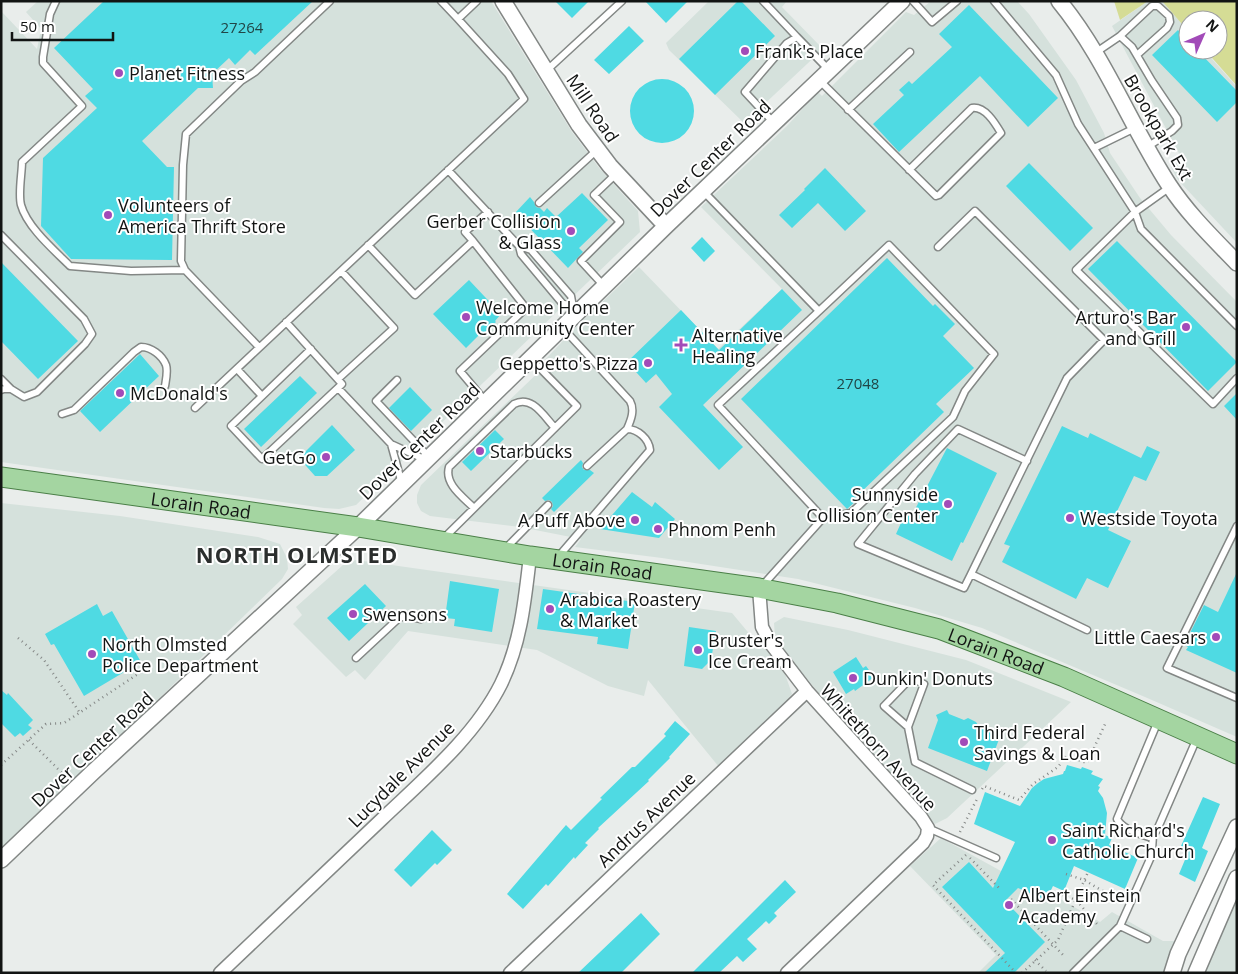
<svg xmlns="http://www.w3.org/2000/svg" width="1238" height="974" font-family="'Open Sans',sans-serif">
  <rect width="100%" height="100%" fill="#e9edeb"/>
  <path fill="#d5e1dc" d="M38,1h453l81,131 28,37 38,42 2,21 -284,273 -17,4 -15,-1 -323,-46v-451l36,38 4,-20 -15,-17z
    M709,1h78l-5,6 41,42 -79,74 -75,-73 -3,-7z
    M931,1h86l12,13 47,66 28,53 6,20 30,45 31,37 66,67v435l-92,-40 -163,-69 -67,-20 -117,-29 -136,-21 -87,-11 6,-8 -61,-12 -90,-11 -9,-5 -4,-8v-8l4,-10 125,-120 -3,-3 32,-34 64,-61 79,82 64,-60 -81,-82 86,-81 31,-34 4,4 84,-84 8,3z
    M1148,1h14l26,30v19h16l33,37v156l-59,-63 -7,-13 10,-10 -69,-131z
    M1,503l119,13 138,21 22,7 7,14 1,11 -6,10 -281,273z
    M356,560l376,53 20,24h6l27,37 7,20 -14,19 -59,54 -71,-87 -4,16 -36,-10 -71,-36 -129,-19 -43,49 -10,-10 -9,7 -53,-53 9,-9 -6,-8 47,-42z
    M784,617l64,13 118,30 105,42 -124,116 -12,6 -55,-57 -101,-122 -4,-7 -1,-15z
    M941,838l60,33 49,22 50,29 12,-10 51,29h13l-11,32h-187l18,-18 -86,-89z
    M1237,901v72h-33z"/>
  <path fill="#d5dc95" d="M1114,1h34l-28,19z
    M1162,1h75v85l-32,-36h13v-30h-30v11z"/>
  <path fill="#4fdae3" d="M104,1h209l-58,54 -5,-5 -15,15 -6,-7 -17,16 1,14h-15l-56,53 25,26h7l-2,93 -101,-1 -30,-33 2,-68 54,-50 -12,-12 8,-7 -39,-41z
    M555,1h34l-17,17z
    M645,1h43l-22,22z
    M738,1h3l34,35 -60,59 -36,-36z
    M969,5l89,93 -30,29 -48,-51 -81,76 -26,-28 31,-29 -5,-5 10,-9 3,3 40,-37 -13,-13z
    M629,26l15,15 -35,33 -15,-14z
    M1178,30l10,11v9h9l40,41v11l-20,20 -65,-67z
    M630 111a32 32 0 1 1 64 0a32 32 0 1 1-64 0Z
    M1029,163l64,65 -23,23 -64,-65z
    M825,168l41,43 -21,20 -27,-28 -26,25 -13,-13 26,-25 -1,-1z
    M582,193l26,27 -29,28 4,4 -15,16 -53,-55 15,-16 4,5 2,5 4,1 4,4 3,-4 9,9z
    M702,237l13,14 -11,11 -13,-14z
    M1117,241l120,121 -29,29 -120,-122z
    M887,258l46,48 2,-2 20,20 -12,12 31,32 -38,36 8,8 -89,86 2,2 -10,9 -106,-110z
    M1,262l77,79 -40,38 -37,-38z
    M469,280l32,34 -6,7 1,1 -15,15 -2,-2 -13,13 -33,-34z
    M782,289l20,21 -99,95 40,42 -24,23 -60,-63 13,-13 -16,-20 -10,9 -19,-21 54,-52 38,40z
    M140,354l19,22 -59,56 -20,-21z
    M300,376l17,17 -56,54 -17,-18z
    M410,387l22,23 -21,21 -22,-23z
    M1237,393v27l-13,-14z
    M332,425l23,25 -28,26h-12l-16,-18z
    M1062,426l26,12 2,-5 51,25 6,-12 13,6 -14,29 -12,-5 -26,54 23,11 -23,47 -21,-10 -11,21 -74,-37 8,-16 -6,-2z
    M495,430l9,9 -33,32 -9,-9z
    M947,448l50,25 -34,70 -2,-1 -9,19 -56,-27 9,-20 6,3z
    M581,460l2,3 -1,4 2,3h6l4,3 -40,39 -3,-3 2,-3 -1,-4 -3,-2 -4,1 -3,-3z
    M632,492l20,15 3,-5 20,17 -16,19 -59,-9z
    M1237,572v101l-51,-23 2,-3 -4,-2 20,-40 14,7z
    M450,581l49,8 -7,43 -38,-6 1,-7 -10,-1z
    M365,584l21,22 -37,35 -22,-23z
    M543,589l92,13 -7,47 -31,-5 1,-7 -61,-8z
    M97,604l6,12 9,-5 29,51 -57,34 -30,-52 -3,1 -6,-11z
    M689,627l27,4 -5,29 -9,9 -18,-3z
    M856,657l7,11 3,-2 8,11 -19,14 -1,-2 -8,5 -13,-22z
    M1,690l6,5 1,-2 25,27 -5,5 4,3 -9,8 -3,-3 -5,4 -14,-14z
    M947,710l2,4 15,6 4,-2 8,4 2,3 23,9 -14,37 -59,-23 10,-28 -2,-5z
    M675,721l15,13 -21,23 1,1 -22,22 1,1 -51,47 1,1 -14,14 3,2 -13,14 -1,-2 -26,29 -2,-2 -23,25 -16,-15 59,-69 5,5 31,-31 -2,-1 32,-31h3l31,-31 -2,-2z
    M1067,765l14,4 1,-2 11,4 -2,3 12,5 -5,7 2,1 -2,4 5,7 4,15 -2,22 7,3 -3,7 29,13 -13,31 -51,-23 -10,25 -11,-5 -7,14 -28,-12 -13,13 40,41 -31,31h-30l21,-20 -63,-66 27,-25 24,26 22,-46 -41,-18 11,-32 35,14 12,-18 6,-5 6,-4 19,-5 1,-3h1z
    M1203,797l17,7 -18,44 6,3 -13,31 -16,-8 10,-24 -8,-4z
    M432,830l20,20 -15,15 -2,-2 -24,24 -17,-17z
    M785,880l11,12 -22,21 3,3 -8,8 -3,-3 -19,18 10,10 -14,13 -6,-6 -18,17h-27z
    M641,913l19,21 -39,39h-43z"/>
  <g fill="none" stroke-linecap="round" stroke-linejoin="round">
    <g stroke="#838785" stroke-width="9">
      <path id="service" d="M56,1l-6,13 -7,43v6l39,43 -60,56c0,11 -4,32 -1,43 6,22 33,45 49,61l61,5 54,-1
        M441,1l17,18
        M763,1l34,36
        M913,1l19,21 25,-21
        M994,1l62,74 22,49 57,88 6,17 96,97
        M1120,36l32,-30h6l11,10 1,6 -3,6 -30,27
        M1095,53l25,-17 12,11 20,34 25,37 1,7 -6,6 -25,16
        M546,71l76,-70
        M819,80c39,39 78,77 117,116l3,-1 62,-62c-6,-10 -16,-27 -29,-25l-63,62
        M848,110l62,-58
        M774,123l-29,-31 42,-49 10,-6 32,33
        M1094,148l41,-20
        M448,170l71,76 2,8 41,49 11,4 -2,-11 -40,-46 -12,-4
        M1170,187l-35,25 -59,58 137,134 24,-26
        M704,192l115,119 -101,94 105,113 -60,67
        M539,203l58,-53
        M1,235l83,84 8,15 -7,10 -48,48 -13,5 -13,-8h-7l-3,1
        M473,241l-8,-9 23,-20
        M368,245l47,50 58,-54 53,67 -66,63 26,31
        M938,247l37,-36 129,129 -37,38 -96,196 116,56
        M604,286l-23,-25 39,-39 -26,-27 22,-21
        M819,311l70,-66 105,109 -29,37 -12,26 -102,96 -28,5
        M286,322l56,62 -80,75 -31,-33 80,-77
        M562,327l68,74c5,9 1,19 -3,28
        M259,347l-74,-77 -4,-9 2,-96 3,-31 55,-53 14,-9 75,-71
        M237,369l25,27
        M1,379l10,10
        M338,379l56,-51 -53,-57
        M397,380l-21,21 53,56
        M338,388l53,56 35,16
        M195,408l329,-309 -16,-25 -50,-55 19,-18
        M62,414l12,-4 60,-58 7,-5c10,0 21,8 25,18 2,6 0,15 -1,21
        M391,444l11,40
        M474,508c-11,-11 -30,-24 -25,-41l65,-63c18,-9 29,11 41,24
        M1237,526l-70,142 70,30
        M444,538l133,-132 -47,-48
        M505,549l43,-44
        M558,557l92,-107c-1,-11 -12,-21 -23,-21l-40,37
        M971,574l-7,14 -106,-44 57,-70 43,-45 69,32
        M356,658l43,-40 7,-2 15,3
        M911,678l13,6 -16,43 -24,-21z
        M1158,721l-41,98c6,11 21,14 32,18l4,-2 4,-5 40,-92
        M908,727l7,35 57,28
        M928,828l68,30
        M1147,939l-27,-13 30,-67 2,-9 1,-15
        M1073,973l47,-47"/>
    </g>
    <g stroke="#838785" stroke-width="15">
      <path id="minor" d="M759,588l3,39 9,17 36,47 114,126 7,11 -1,8 -4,7 -136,130
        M220,973c54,-52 108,-103 162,-154 42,-40 93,-83 119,-135 20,-41 24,-85 29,-128
        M510,973l297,-282"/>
    </g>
    <g stroke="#838785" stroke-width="18">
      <path id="tertiary" d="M503,1l76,124 31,41 56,60
        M1059,1c46,56 71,124 110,184 19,29 44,53 68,78
        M1,860l91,-87 266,-246 308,-301 236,-225
        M1172,973l6,-19 59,-127
        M1196,973l41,-95"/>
    </g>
    <g stroke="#4a7f47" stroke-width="21">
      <g id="primary">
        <path id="s1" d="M1,477l357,50 172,29 229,32 78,15 102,26 125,48 173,77"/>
      </g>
    </g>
    <path stroke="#858887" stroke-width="2.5" stroke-dasharray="1 4" stroke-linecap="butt" d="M18,638l26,22 36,53
      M29,740l38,38
      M1,765l45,-41 18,-1 86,-57
      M982,789l2,-3 35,14 14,-16 25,-17 8,-11 21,7 19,-41
      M960,832l17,-33
      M966,855l-33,30 83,88
      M970,858l31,32
      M1066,874l18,6 36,21
      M1058,893l18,7 21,24
      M1011,899l52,56
      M1035,960l11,11
      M1022,973l36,-33 30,-68"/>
    <use href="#service" stroke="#fff" stroke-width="6"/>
    <use href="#minor" stroke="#fff" stroke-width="12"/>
    <use href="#tertiary" stroke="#fff" stroke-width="15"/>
    <use href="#primary" stroke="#a4d5a1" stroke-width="19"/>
  </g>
  <g fill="#a24bb8" stroke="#fff" stroke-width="2">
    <circle cx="745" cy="51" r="5"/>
    <circle cx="119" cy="73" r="5"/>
    <circle cx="108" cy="215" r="5"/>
    <circle cx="571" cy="231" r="5"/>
    <circle cx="466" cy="317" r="5"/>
    <circle cx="1186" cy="327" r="5"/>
    <path d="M678.5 337.5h5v5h5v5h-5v5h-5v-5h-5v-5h5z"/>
    <circle cx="648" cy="363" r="5"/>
    <circle cx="120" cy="393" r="5"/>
    <circle cx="480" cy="451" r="5"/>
    <circle cx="326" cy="457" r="5"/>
    <circle cx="948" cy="504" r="5"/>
    <circle cx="1070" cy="518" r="5"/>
    <circle cx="635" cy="520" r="5"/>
    <circle cx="658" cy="529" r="5"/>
    <circle cx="550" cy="609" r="5"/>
    <circle cx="353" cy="614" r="5"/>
    <circle cx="1216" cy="637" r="5"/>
    <circle cx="698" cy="650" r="5"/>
    <circle cx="92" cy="654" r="5"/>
    <circle cx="853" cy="678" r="5"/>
    <circle cx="964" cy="742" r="5"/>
    <circle cx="1052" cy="840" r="5"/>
    <circle cx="1009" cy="905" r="5"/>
  </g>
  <g text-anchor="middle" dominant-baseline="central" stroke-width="4" stroke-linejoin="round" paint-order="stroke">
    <g font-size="15" fill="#214647">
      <text x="242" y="27">27264</text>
      <text x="858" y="383">27048</text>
    </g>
    <g font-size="18" fill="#121413" stroke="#fff" text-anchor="start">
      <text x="755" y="51">Frank's Place</text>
      <text x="129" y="73">Planet Fitness</text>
      <text x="118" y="205">Volunteers of<tspan x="118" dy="21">America Thrift Store</tspan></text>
      <text x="561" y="221" text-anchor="end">Gerber Collision<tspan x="561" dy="21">&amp; Glass</tspan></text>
      <text x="476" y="307">Welcome Home<tspan x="476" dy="21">Community Center</tspan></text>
      <text x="1176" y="317" text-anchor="end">Arturo's Bar<tspan x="1176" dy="21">and Grill</tspan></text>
      <text x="692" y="335">Alternative<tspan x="692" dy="21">Healing</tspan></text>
      <text x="638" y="363" text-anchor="end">Geppetto's Pizza</text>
      <text x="130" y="393">McDonald's</text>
      <text x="490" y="451">Starbucks</text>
      <text x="316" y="457" text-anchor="end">GetGo</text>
      <text x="938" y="494" text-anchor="end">Sunnyside<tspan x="938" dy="21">Collision Center</tspan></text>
      <text x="1080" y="518">Westside Toyota</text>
      <text x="625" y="520" text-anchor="end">A Puff Above</text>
      <text x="668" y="529">Phnom Penh</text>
      <text x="560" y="599">Arabica Roastery<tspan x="560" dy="21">&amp; Market</tspan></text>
      <text x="363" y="614">Swensons</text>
      <text x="1206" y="637" text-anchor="end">Little Caesars</text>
      <text x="708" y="640">Bruster's<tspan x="708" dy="21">Ice Cream</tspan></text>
      <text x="102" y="644">North Olmsted<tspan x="102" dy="21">Police Department</tspan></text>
      <text x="863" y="678">Dunkin' Donuts</text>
      <text x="974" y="732">Third Federal<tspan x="974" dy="21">Savings &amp; Loan</tspan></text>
      <text x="1062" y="830">Saint Richard's<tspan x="1062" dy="21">Catholic Church</tspan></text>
      <text x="1019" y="895">Albert Einstein<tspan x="1019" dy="21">Academy</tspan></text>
    </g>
    <g font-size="18" fill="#121413" stroke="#fff">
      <text transform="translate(593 108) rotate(56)">Mill Road</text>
      <text transform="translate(1159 127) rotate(60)">Brookpark Ext</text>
      <text transform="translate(710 158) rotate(-44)">Dover Center Road</text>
      <text transform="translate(419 441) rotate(-44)">Dover Center Road</text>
      <text stroke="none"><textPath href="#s1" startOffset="202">Lorain Road</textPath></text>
      <text stroke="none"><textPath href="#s1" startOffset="608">Lorain Road</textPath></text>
      <text stroke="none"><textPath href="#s1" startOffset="1012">Lorain Road</textPath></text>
      <text transform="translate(879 747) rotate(48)">Whitethorn Avenue</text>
      <text transform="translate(92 749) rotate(-43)">Dover Center Road</text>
      <text transform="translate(401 774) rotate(-45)">Lucydale Avenue</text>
      <text transform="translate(646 819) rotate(-44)">Andrus Avenue</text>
    </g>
    <g font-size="22" font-weight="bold" letter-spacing="1" fill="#2b2e2d" stroke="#fff">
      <text x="297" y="554">NORTH OLMSTED</text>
    </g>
  </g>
  <rect width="1238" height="974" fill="none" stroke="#121413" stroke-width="5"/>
  <g transform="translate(1203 35) rotate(45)"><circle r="24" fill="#ffffff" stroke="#a0a1a1"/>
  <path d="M0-4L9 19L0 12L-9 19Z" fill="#a24bb8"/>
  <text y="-8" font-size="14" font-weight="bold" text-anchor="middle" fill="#121413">N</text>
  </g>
  <path d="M12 32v8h101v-8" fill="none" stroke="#121413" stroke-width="2.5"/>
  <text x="20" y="32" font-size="15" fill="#121413" stroke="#ffffff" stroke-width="4" paint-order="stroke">50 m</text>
</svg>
